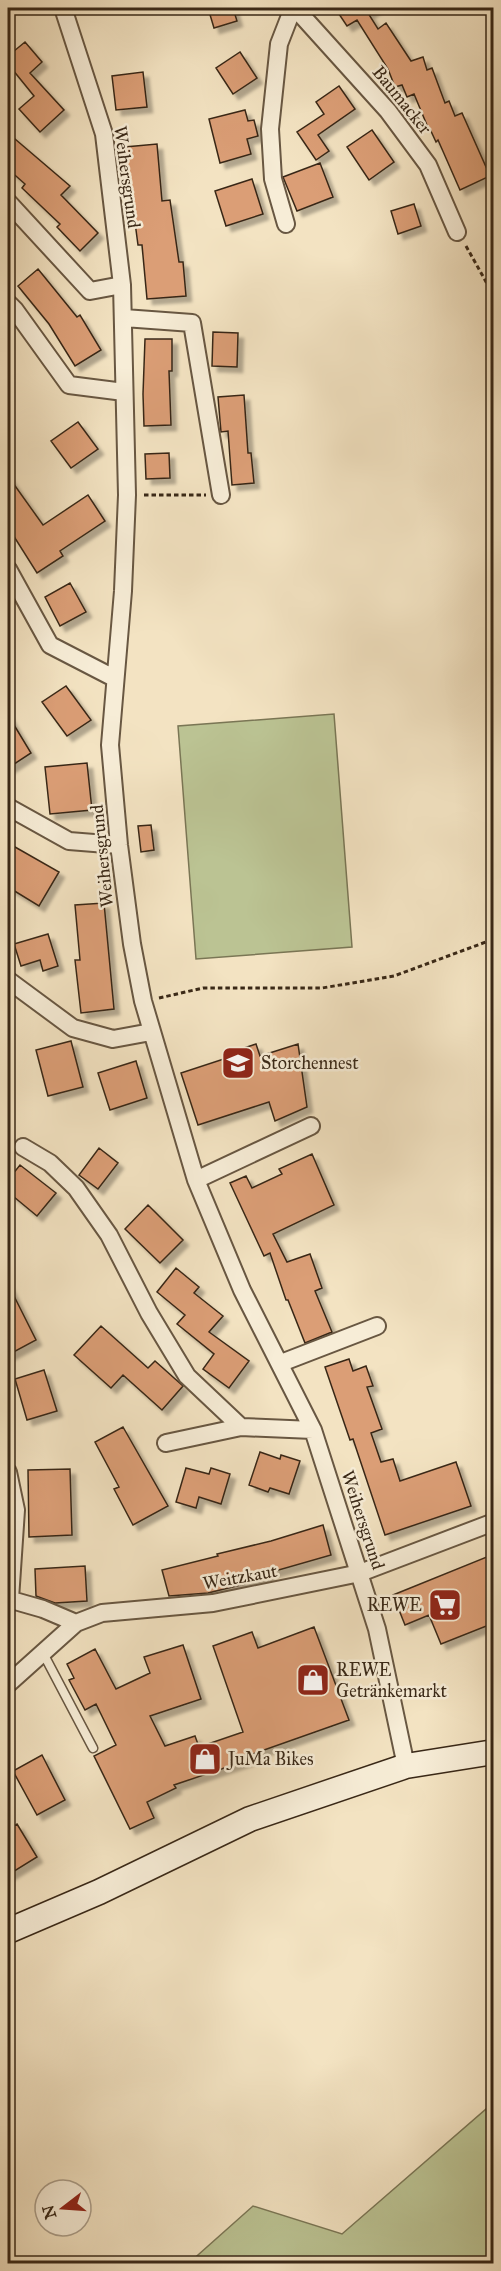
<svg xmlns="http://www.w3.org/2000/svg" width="501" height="2271" font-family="'IM FELL Great Primer',serif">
  <defs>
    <filter id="shadow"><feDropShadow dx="5.5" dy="5.5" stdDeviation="1.5" flood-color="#0004"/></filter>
  </defs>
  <rect width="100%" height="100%" fill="#f3e3c2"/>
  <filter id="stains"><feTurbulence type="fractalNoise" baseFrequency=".00333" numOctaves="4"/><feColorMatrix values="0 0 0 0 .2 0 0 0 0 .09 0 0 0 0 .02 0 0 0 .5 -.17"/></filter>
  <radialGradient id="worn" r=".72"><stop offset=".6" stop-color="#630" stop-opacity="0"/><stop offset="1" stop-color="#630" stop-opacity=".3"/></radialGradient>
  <path fill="#bbc393" stroke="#7a7655" stroke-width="1.5" d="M334,714l18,233 -156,12 -18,-233z
    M493,2103v160h-304l64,-57 89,28z"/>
  <path fill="#db9e76" stroke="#392817" stroke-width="1.5" filter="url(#shadow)" d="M208,8h25l4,13 -23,7z
    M335,8h41l-8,5 10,16 8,-6 25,38 12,-4 4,13 5,-2 13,35 4,-2 6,15 7,-3 28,63 -30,14 -22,-50 -2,2 -6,-13 -1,1 -15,-36 -7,3 -5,-12 -7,2 -7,-18 -31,-49 -10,6z
    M25,42l17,20 -12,11 34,37 -24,22 -21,-23 15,-13 -26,-32v-8z
    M240,52l17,26 -24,16 -17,-26z
    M143,72l4,35 -31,3 -4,-34z
    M339,86l16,23 -37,26 11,16 -13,9 -19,-28 27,-18 -8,-12z
    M245,110l3,11 6,-1 4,16 -11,3 4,15 -31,9 -11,-44z
    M372,130l22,32 -25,18 -22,-33z
    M8,133l62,53 -9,9 37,38 -18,18 -23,-24 3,-3 -38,-36 3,-4 -17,-15z
    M157,144l5,57 8,-1 9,62h4l3,34 -39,3 -5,-54h-4l-13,-98z
    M320,163l13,34 -36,14 -14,-34z
    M252,179l11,35 -37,12 -11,-35z
    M414,204l7,22 -23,8 -7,-23z
    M38,269l39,48 3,-2 21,35 -26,16 -26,-42 -31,-38z
    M213,332l25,1 -1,34 -25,-1z
    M145,339h27v32h-3l2,54 -27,1 -1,-32z
    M244,395l4,58h3l3,30 -22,2 -4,-54 -7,1 -3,-35z
    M78,422l20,27 -27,19 -20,-27z
    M169,453l1,25 -24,1 -1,-25z
    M8,476l35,49 45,-30 17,26 -45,30 3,5 -26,17 -29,-46z
    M70,583l16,29 -26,14 -15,-29z
    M66,686l25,34 -24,16 -25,-34z
    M8,715l23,38 -23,15z
    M87,763l5,47 -42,4 -5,-47z
    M151,825l3,25 -13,2 -3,-26z
    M8,843l51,29 -20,34 -31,-19z
    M104,903l10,106 -33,4 -6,-53h5l-5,-55z
    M48,934l10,32 -15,5 -3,-11 -19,6 -7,-22z
    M71,1041l12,46 -35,9 -12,-46z
    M256,1044l4,12 38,-12 9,63 -32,14 -6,-19 -71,23 -17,-52 55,-18 -1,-4z
    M136,1061l11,37 -37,12 -12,-37z
    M99,1148l19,15 -20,26 -19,-14z
    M312,1154l22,51 -61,29 14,28 23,-8 12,34 -7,3 17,41 -27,11 -17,-43h-2l-16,-47 -6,3 -34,-73 16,-7 6,12 30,-14 -3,-5z
    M20,1165l36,28 -19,23 -29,-24v-12z
    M148,1205l35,35 -23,23 -35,-34z
    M176,1268l23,19 -5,6 29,23 -14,16 40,29 -20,27 -26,-19 11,-15 -37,-30 8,-9 -28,-23z
    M8,1284l28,56 -28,15z
    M101,1326l47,42 7,-7 28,25 -21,24 -39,-35 -12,13 -37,-33z
    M349,1359l4,12 13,-5 7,20 -6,1 15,42 -11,4 10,29 12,-3 7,22 56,-19 15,44 -86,29 -32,-96 -3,1 -25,-73z
    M44,1370l13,41 -30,9 -12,-41z
    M123,1427l45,79 -35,19 -19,-36 5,-2 -24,-45z
    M260,1452l20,7 1,-4 19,6 -11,33 -19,-6 -2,4 -19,-7z
    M186,1468l23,6 2,-6 19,6 -9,30 -22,-7 -3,11 -20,-6z
    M70,1469l2,66 -43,2 -1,-67z
    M323,1525l8,30 -63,18 1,5 -61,15 -39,3 -7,-26 56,-14 -1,-2 54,-13z
    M494,1554v69l-53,21 -12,-29 -24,10 -12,-30z
    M85,1566l2,35 -32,2 -19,-7 -1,-27z
    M314,1627l35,93 -102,36 1,4 -74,25 2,3 -29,14 7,16 -24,11 -36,-73 22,-11 -20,-41 -11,6 -16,-30 5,-2 -7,-14 28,-15 21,40 34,-16 -6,-16 39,-12 18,54 -51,17 15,30 30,-10 4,11 44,-15 -30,-86 39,-14 6,16z
    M42,1755l23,45 -28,15 -24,-44z
    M17,1824l20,33 -29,18v-45z"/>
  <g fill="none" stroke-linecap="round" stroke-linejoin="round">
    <g stroke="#685742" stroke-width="11">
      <path id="lane" d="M43,1653l50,95"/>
    </g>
    <g stroke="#685742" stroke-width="20">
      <path id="street" d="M63,8l41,126 18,151 5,210 -4,96 -13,154 9,100 13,99 11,57 53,179 46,110 71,140 64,199 29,137
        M295,8l93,103 40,54 29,67
        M8,202l82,89 32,-6
        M286,224l-13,-45 -3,-50 9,-85 14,-36
        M8,303l7,7 54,75 55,7
        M124,318l68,5 29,172
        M8,569l42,76 64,33
        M8,807l61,34 50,4
        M8,980l65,48 40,11 38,-7
        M23,1147l27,16 26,25 33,47 40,78 38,63 54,51 72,3
        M196,1180l115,-54
        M281,1363l96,-37
        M166,1443l75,-16
        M8,1472l8,38 -6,89
        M8,1599l35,10 33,14
        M8,1684l68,-61 26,-10 111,-10 147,-30 134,-51"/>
    </g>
    <g stroke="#392817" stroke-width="27">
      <path id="secondary" d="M8,1931l91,-39 151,-73 156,-53 88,-14"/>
    </g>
    <path stroke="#392817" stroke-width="3" stroke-dasharray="4.5 3" stroke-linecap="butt" d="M466,246l28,50
      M144,495h62
      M159,998l44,-10h119l72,-12 100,-37"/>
    <use href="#lane" stroke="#f7edd7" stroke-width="8"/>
    <use href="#street" stroke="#f7edd7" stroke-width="16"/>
    <use href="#secondary" stroke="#f7edd7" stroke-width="24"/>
  </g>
  <defs>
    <g id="school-square" transform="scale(1.725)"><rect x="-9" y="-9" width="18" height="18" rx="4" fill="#8f2418" stroke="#f7edd7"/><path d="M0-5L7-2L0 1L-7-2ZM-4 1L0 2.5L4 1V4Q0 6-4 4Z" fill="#fff"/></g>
    <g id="supermarket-square" transform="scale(1.725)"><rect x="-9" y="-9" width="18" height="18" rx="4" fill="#8f2418" stroke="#f7edd7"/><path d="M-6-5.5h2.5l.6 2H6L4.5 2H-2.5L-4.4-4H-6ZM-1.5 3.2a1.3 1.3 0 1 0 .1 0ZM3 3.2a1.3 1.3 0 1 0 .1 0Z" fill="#fff"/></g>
    <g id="shop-square" transform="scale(1.725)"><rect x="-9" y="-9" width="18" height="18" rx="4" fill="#8f2418" stroke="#f7edd7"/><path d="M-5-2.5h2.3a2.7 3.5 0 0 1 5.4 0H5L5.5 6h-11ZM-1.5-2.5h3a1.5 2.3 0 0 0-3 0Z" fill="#fff"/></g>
  </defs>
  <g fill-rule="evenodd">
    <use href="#school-square" x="238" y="1063"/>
    <use href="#supermarket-square" x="445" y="1605"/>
    <use href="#shop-square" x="313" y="1680"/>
    <use href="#shop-square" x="205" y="1759"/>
  </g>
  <g text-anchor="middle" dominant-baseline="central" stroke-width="5" stroke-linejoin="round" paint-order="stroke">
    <g font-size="18" fill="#392817" stroke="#f7edd7">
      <text transform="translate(402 100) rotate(51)">Baumacker</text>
      <text transform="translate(127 177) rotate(82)">Weihersgrund</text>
      <text transform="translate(102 856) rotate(-96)">Weihersgrund</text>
      <text transform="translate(363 1520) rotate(72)">Weihersgrund</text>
      <text transform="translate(240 1577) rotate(-10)">Weitzkaut</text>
    </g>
    <g font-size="18" fill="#392817" stroke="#f7edd7" text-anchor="start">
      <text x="261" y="1063">Storchennest</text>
      <text x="422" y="1605" text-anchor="end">REWE</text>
      <text x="336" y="1670">REWE<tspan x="336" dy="21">Getränkemarkt</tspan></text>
      <text x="228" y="1759">JuMa Bikes</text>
    </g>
  </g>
  <rect width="501" height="2271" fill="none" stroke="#f3e3c2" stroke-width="30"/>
  <rect x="9" y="9" width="483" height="2253" fill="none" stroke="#392817" stroke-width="3"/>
  <rect x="15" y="15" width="471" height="2241" fill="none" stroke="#392817" stroke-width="1.5"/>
  <g transform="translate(63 2208) rotate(253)"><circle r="28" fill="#f7edd7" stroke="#ab9e8a" stroke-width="1.5"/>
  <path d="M0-4.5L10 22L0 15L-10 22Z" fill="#8f2418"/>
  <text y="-9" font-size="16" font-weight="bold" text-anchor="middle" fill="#392817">N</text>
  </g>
  <rect width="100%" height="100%" filter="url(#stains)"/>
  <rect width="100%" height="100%" fill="url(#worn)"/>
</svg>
